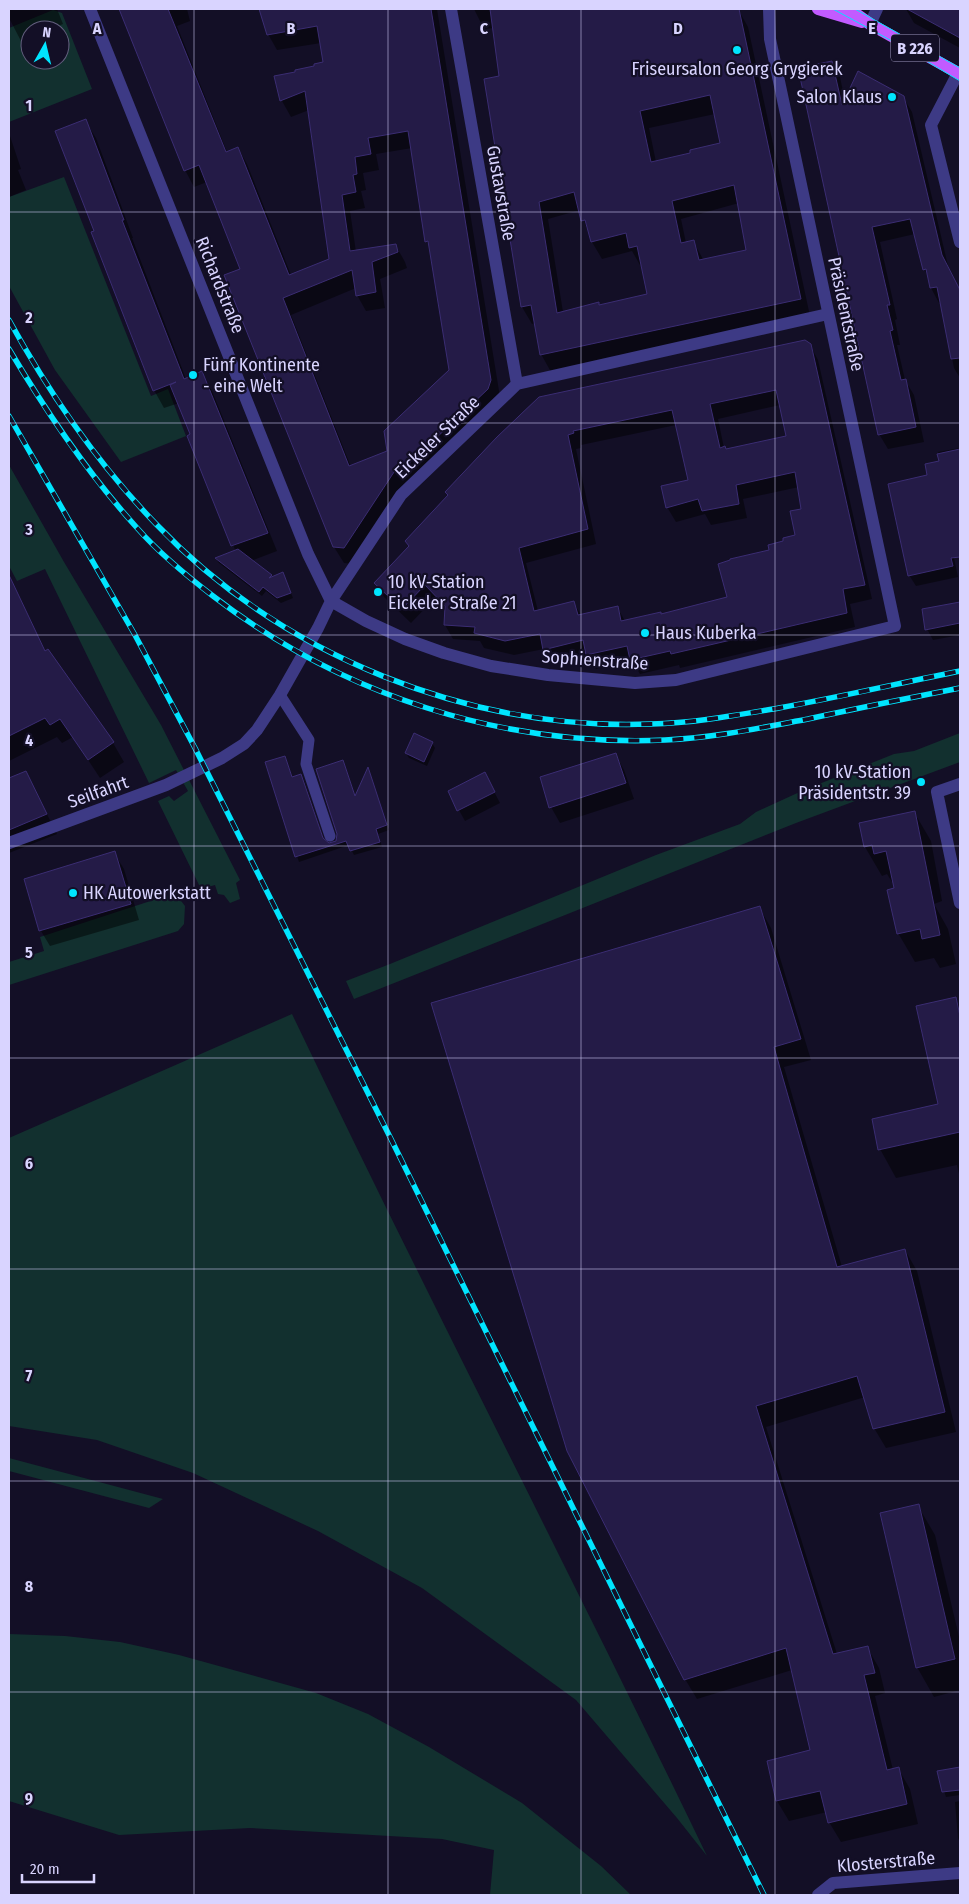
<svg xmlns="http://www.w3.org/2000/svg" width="969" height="1904" font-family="'Fira Sans Condensed',sans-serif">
  <rect width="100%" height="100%" fill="#130f26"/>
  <path fill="#12302f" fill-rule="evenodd" d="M53,10l9,3 30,76 -83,33v-94zM30,30h30v30h-30z
    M64,177l87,219 17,-7 18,47 -65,26 -66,-92 -46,-84v-89z
    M9,465l55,97 97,163 79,155 -4,3 4,16 -10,4 -6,-8 -6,-1 -3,-9 -14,4 -43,-88 11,-5 5,5 14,-10 -12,-21 -27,13 -104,-214 -28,12 -8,-15z
    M960,733v29l-164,61 -442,176 -8,-18 44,-17 266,-109 84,-31 16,-12 48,-22 90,-36 20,-3z
    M175,893l10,13 -1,18 -6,7 -169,54v-23l35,-11 -4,-14z
    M292,1014c135,282 279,560 415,842l-30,-38 -101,-118 -154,-112 -104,-57 -125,-58 -96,-33 -88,-14v-288z
    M9,1458l154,41 -14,9 -140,-37z
    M9,1634l56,2 55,6 59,13 137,38 52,21 61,33 93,56 79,63 30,29h-141l4,-45 -52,-11 -192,-11 -131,7 -110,-34z"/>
  <path fill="#0007" fill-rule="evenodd" d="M9,9h48l6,15 -15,6h-18v7l-9,4 -12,-23z
    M121,9h66l3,12 -13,5 50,126 11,-4 9,16 44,111 39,-15 -21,-150 -18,7 -9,-16 -6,-24 40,-10 8,-4 -3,-20 -44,7 -9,-16 -9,-25h82l1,6 34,-6h61l63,388 -91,91 -56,76 -9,-1 -10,-16 -92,-278 -35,-87 -13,5 -9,-17zM412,148l15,93 4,8 19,122 -62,80 -37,16 -60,-152 65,-27 1,7 9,16 19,-3 -5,-29 27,-11 -2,-6 -9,-16 -40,6 -6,-41 15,-3 -4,-17 5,-1 -3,-17 16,-3 -3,-16z
    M474,9h264l10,18 62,289 -259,56 -10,-18 -6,-31 -3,1 -10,-17 -21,-230 -7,-49 -10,1zM715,114l7,30 -30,10 -36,8 -7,-34zM739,203l9,48 -44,10 -11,-20 -7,2 -5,-24zM580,210l12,32 10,17 30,-8 8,14 2,-1 6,31 -48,11 -2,-3 -35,9 -15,-93z
    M906,9h54v39l-46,-25z
    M832,62l8,15 5,24 58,-4 9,15 37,158 11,21v87l-6,-10 -13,-66 -2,1 -8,-15 -2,-11 -5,-8 -9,-35 -35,8 17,77 -2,1 5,25h-3l8,35 9,15 10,47 -36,7 -9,-15z
    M85,121l11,17 37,100h-1l54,141 16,-6 10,18 65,160 -26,10 21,17 13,1 8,19 -12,5 -15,-12 -4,5 -43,-33 -3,-4 20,-7 -47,-116 2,-1 -12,-32 -15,5 -10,-18 -59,-158z
    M9,133l12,36 -3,1 8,20 -17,7z
    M810,345l8,15 54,239 -22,5 5,23 -175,41 -1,-3 -39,9 -8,-13 -36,8 -8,-13 -35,8 -9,-15 -30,6 -30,-7 -4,-7 -27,-2 -8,-14 1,-14 -12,-12 -23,24 -27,-26 -8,-14 34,-36 -4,-5 43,-46 49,-58zM780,405l7,32 -61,13 -2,-2 -6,-29zM676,425l13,56 -22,26 9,15 29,-8 6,11 36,-7 -4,-19 56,-12 3,23 -5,26 -26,15 -42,47 -68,17 -36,6 -8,-14 -36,8 -7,-12 -36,8 -12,-48 70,-19 -20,-95 5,-1v-3z
    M960,448v53l-17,4 15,72 -42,9 -7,-11 20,-99 12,-14 -3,-10z
    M12,585l34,67 1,-1 66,92 11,19 -24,16 -27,-41 -11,6 -5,-6 -48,24v-175z
    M960,603v32l-27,5 -6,-11 -4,-19z
    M432,743l3,5 -8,18 -18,-8 -3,-5z
    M615,754l9,16 10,29 -74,24 -9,-16z
    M285,757l8,21 8,-3 3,5 20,61 5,4 8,-4 31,-71 21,60 -11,4 4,13 -28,8 -5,-10 -50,17 -33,-99z
    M26,773l31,61 -48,19v-74z
    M490,784l10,19 -35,18 -16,-29z
    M914,812l17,29 11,60 -8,3 14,25 8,35 -16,4 -6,-10 -19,4 -17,-29 8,-28 -12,-23h-2l-5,-8 -5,2 -17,-29z
    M114,853l10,16 15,51 -89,26 -9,-15 -16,-51z
    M759,907l12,21 40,132 -27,7 58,200 63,-17 12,21 39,161 -70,16 -12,-20 -9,-31 -99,30 71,227 30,-7 12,21 6,25 -10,3 18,74 5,-2 12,21 8,35 -77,18 -12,-20 -2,-10 -38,9 -12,-20 35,-50 -20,-81 -95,29 -12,-20z
    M955,998l5,9v171l-3,-13 -61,13 -16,-29 60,-44z
    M918,1506l17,29 25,106v49l-26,7 -17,-30z
    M960,1768v27l-14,2 -8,-25z
    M960,1801v42l-2,-5 -3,-36z"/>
  <path fill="#241b47" stroke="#3b2d73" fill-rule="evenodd" d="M119,9h49l58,143 12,-5 51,128 40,-16 -24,-168 -25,10 -6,-25 21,-4v-2l19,-4v-2l9,-2 -6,-36 -50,9 -8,-26h172l60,371 -3,9 -89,84 -3,-4 -52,79 -11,-1 -109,-272 16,-6 -41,-104 -15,6zM408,131l17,111 3,-1 21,129 -65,61 3,20 -38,15 -66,-168 69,-28 4,26 20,-4 -4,-30 26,-10 -2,-8 -46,7 -8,-56 14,-3 -3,-17 4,-1 -2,-17 16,-3 -3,-16z
    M490,9h249l62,290 -261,56 -9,-50 -10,2 -37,-228 15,-3zM710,95l10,48 -30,7v3l-39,9 -11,-51zM734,185l12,65 -47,10 -5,-20 -13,3 -9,-42zM574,192l7,29 4,-1 6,22 35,-9 3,15 8,-2 10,48 -48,11v-3l-42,11 -18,-111z
    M907,9h53v29z
    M832,61l10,44 16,-34 46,25 38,159 18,35v68l-9,1 -14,-72 -7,1 -4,-19 -3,1 -13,-51 -38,8 18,78h-3l6,25 -3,1 11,49 5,-1 10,48 -38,8 -80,-367z
    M86,119l38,101h-2l62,159 18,-8 66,162 -37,13 -44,-110 3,-2 -20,-49 6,-3 -23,9 -62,-159 3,-1 -39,-100z
    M805,340l6,4 54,241 -22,4 4,24 -176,41 -1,-3 -40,9 -3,-14 -41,9 -3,-15 -40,10 -3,-16 -35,7 -31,-8 1,-6 -31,-2 1,-19 -20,-21 -23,24 -28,-26 35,-37 -4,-5 43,-46 -3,-3 52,-55 42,-40zM776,390l10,46 -60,13 -1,-3 -5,2 -10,-44zM672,410l16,70 -27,6 5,22 32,-9 4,12 37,-7 -3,-19 59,-13 6,37 -11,2 5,24 -12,3v3l-15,4 1,5 -39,9v1l-12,4 9,33 -66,17v-2l-40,9 -3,-15 -40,9 -4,-14 -40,10 -15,-63 69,-19 -20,-94 6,-2 -1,-2z
    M960,449v108l-9,1 2,8 -45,10 -20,-92 39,-9 -2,-11 14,-3 -2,-7z
    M238,549l34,26 -3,3 14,-6 8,21 -14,5 -14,-11 -4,5 -44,-34z
    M9,575l36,76 3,-2 66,93 -26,18 -28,-41 -10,6 -5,-7 -36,18z
    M960,602v21l-35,7 -3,-21z
    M414,733l19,9 -9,20 -19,-9z
    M616,753l10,30 -77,25 -9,-31z
    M285,756l7,21 9,-3 22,64 6,5 7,-2 1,-7 -21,-65 27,-9 12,36 13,-29 19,58 -11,4 4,13 -30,9 -4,-10 -51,16 -30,-95z
    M26,771l21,43 -38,16v-52z
    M485,772l10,20 -38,19 -9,-20z
    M915,811l25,124 -18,4 -2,-10 -23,5 -10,-44 7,-2 -8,-37 -12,3 -2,-9 -8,2 -5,-24z
    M115,851l16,53 -92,27 -15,-52z
    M760,906l41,133 -27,8 63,220 68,-18 40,163 -72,17 -16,-53 -101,30 77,248 35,-8 7,27 -11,2 23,95 12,-3 8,37 -79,19 -8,-32 -44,10 -9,-40 43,-11 -24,-102 -102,32 -117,-229 -136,-448z
    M956,997l4,19v116l-82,18 -6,-31 66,-15 -22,-98z
    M919,1504l36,155 -39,9 -36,-155z
    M960,1767v23l-18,2 -5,-21z"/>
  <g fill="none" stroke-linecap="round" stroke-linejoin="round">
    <path stroke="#3d3a85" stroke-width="11" d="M280,695l29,45 -3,24 24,72"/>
    <path stroke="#3d3a85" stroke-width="12" d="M90,9l218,545 23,47
      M451,9l66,375
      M870,24l7,-15
      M958,73l-27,52 29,117
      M331,601l35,20 39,18 39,14 47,13 57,9 87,8 41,-3 219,-54 -125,-587 -1,-30
      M960,784l-23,8 23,111
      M9,843l157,-58 56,-27 22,-14 13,-14 23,-35 38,-67 13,-27 70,-106 116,-111 311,-70
      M818,1895l15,-12 127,-10"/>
    <path stroke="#c25bff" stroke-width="12" d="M818,9l44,13
      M849,9l21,15 90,50"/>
    <path stroke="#00e5ff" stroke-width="1" d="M833,9l70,38 57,34
      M855,9l105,59"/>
    <g stroke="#00e5ff" stroke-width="5.5">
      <path id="rail" d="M9,320c40,73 89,144 147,204 126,132 314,207 495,200 43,-1 86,-9 128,-16 61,-11 121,-25 181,-37
        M9,349c38,64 79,125 129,180 22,25 49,47 75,67 129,99 289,151 452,144 48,-2 95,-12 143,-21 50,-11 101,-21 152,-31
        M9,416l126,219 60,113 196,391 373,756"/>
    </g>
    <use href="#rail" stroke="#130f26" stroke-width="4" stroke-dasharray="11" stroke-linecap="butt"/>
  </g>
  <path fill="none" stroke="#d9d4ff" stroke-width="1" stroke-opacity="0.55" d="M194,9v1886M388,9v1886M581,9v1886M775,9v1886M9,212h951M9,423h951M9,635h951M9,846h951M9,1058h951M9,1269h951M9,1481h951M9,1692h951"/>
  <g fill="#00e5ff" stroke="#130f26" stroke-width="2">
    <circle cx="737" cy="50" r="5"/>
    <circle cx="892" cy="97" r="5"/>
    <circle cx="193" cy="375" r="5"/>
    <circle cx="378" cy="592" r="5"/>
    <circle cx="645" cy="633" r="5"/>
    <circle cx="921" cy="782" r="5"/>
    <circle cx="73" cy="893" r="5"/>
  </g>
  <g text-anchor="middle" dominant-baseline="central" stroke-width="4.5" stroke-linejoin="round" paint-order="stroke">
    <rect fill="#130f26" stroke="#9e99be" stroke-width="1" x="891" y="34.5" width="48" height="27" rx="4"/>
    <g font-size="16" font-weight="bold" fill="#d9d4ff">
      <text x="915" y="48">B 226</text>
    </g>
    <g font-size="18" fill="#d9d4ff" stroke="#130f26" text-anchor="start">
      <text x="737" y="69" text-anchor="middle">Friseursalon Georg Grygierek</text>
      <text x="882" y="97" text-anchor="end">Salon Klaus</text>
      <text x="203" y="365">Fünf Kontinente<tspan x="203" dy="21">- eine Welt</tspan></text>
      <text x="388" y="582">10 kV-Station<tspan x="388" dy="21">Eickeler Straße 21</tspan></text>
      <text x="655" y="633">Haus Kuberka</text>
      <text x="911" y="772" text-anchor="end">10 kV-Station<tspan x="911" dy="21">Präsidentstr. 39</tspan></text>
      <text x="83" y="893">HK Autowerkstatt</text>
    </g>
    <g font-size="18" fill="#d9d4ff" stroke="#130f26">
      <text transform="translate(501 193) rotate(80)">Gustavstraße</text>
      <text transform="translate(220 285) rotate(68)">Richardstraße</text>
      <text transform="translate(846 314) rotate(78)">Präsidentstraße</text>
      <text transform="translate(437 437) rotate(-44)">Eickeler Straße</text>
      <text transform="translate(595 660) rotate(4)">Sophienstraße</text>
      <text transform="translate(98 792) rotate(-20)">Seilfahrt</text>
      <text transform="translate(886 1862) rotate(-5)">Klosterstraße</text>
    </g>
  </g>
  <g font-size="16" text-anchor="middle" font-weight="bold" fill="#d9d4ff" stroke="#130f26" stroke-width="4.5" stroke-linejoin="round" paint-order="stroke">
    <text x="97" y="34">A</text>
    <text x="291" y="34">B</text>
    <text x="484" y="34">C</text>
    <text x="678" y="34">D</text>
    <text x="872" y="34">E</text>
    <text x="29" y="111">1</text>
    <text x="29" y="323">2</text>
    <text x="29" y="535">3</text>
    <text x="29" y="746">4</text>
    <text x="29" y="958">5</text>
    <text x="29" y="1169">6</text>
    <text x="29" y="1381">7</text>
    <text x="29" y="1592">8</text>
    <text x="29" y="1804">9</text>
  </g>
  <rect width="969" height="1904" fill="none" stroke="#d9d4ff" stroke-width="20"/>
  <g transform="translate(45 45) rotate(8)"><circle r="24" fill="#130f26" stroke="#625e7d"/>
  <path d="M0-4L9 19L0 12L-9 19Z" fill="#00e5ff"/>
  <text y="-8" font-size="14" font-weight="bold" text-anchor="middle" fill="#d9d4ff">N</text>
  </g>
  <path d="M22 1874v8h72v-8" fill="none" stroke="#d9d4ff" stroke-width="2.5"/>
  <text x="30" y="1874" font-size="15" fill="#d9d4ff" stroke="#130f26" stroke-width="4" paint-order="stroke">20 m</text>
</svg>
